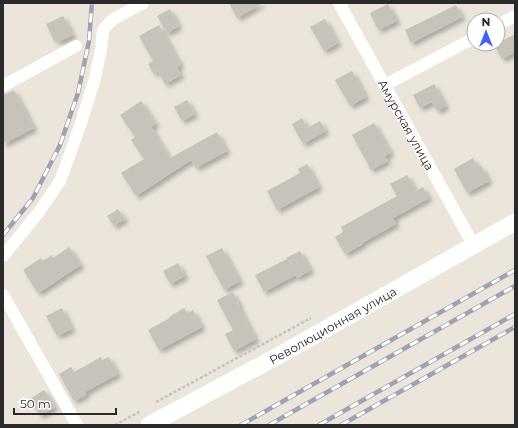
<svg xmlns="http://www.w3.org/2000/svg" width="518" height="428" font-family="Montserrat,sans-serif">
  <defs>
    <filter id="shadow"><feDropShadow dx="3.5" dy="3.5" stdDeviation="2" flood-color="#0004"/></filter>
  </defs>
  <rect width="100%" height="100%" fill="#ebe5dc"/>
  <path fill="#c7c3bb" filter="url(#shadow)" d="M229,3h34l-26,15z
    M388,4l9,17 -19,9 -8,-17z
    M456,5l6,12 -51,26 -6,-13z
    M170,9l9,17 -12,7 -10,-17z
    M63,16l10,19 -15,7 -1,-3 -3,2 -8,-17z
    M325,19l13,24 -14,8 -14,-24z
    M159,25l22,40 -4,2 4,8 -16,9 -7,-13 -4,3 -6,-10 5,-3 -14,-25z
    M515,34v18l-13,7 -8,-14 4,-1v-1z
    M352,71l14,26 -16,9 -15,-26z
    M434,84l12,22 -9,5 -5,-9 -12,6 -7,-13z
    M14,90l20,38 -31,16v-49z
    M187,100l8,14 -13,7 -8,-14z
    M141,101l15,23 -5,3 6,9h-1l14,22 47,-26 10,19 -31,17 -5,-8 -55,36 -15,-23 23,-14 -13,-19 4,-3 -15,-22z
    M302,118l5,10 13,-7 6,10 -23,13 -11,-20z
    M374,123l17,30 -6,3 3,5 -17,9 -19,-35z
    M473,158l5,9 3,-1 8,15 -22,12 -13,-24z
    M307,164l12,23 -42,23 -10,-19 33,-18 -2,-4z
    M407,175l9,16 7,-4 6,11 -36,20 3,6 -34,19 1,1 -18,10 -10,-17 8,-5 -2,-5 56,-31 -7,-12z
    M118,209l7,10 -11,7 -7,-10z
    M69,247l12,18 -43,28 -15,-23 18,-12 2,3 9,-6 1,3z
    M222,248l18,33 -16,9 -18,-34z
    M300,251l11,19 -14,8 -1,-3 -32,17 -9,-17 32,-16 -1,-1z
    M178,263l7,13 -15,8 -7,-13z
    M233,292l7,14 -1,1 17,32 -22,12 -9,-17 8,-4 -16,-30z
    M62,308l10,21 -15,7 -11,-20z
    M184,308l3,5 6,-3 9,17 -43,23 -11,-20 22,-12 -1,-1z
    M101,357l1,3 7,-3 9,17 -33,18 1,3 -12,6 -15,-27 12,-7 3,5z
    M44,390l11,17 -15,9 -10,-17z"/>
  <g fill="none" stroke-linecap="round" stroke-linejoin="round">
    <path stroke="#c3c3c3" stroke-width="2.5" stroke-dasharray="3 2" stroke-linecap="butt" d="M156,402l155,-84
      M115,425l26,-14"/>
    <g stroke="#fff" stroke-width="12">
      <path id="s1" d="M339,3l130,234 6,8"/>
      <path d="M498,25l17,-9"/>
      <path d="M385,85l89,-47"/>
      <path d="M3,86l73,-40"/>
      <path d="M3,256l36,-44 21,-31 20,-55 15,-48 6,-29 2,-19 9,-10 31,-17"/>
      <path d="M3,295l74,130"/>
    </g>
    <path stroke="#fff" stroke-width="17" id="s2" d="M149,425l127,-68 239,-135"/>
    <g stroke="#9fa2b3" stroke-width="4.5">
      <path id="rail" d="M3,235l30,-37 27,-53 18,-52 11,-52 3,-38
        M241,425l274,-155
        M269,425l246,-139
        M319,425l196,-111
        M341,425l174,-98"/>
    </g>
    <use href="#rail" stroke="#fff" stroke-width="3" stroke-dasharray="9" stroke-linecap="butt"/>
  </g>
  <g text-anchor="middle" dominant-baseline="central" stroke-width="3" stroke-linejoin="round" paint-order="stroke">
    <g font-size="12" fill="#2a2a2a" stroke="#fff">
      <text stroke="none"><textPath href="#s1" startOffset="139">Амурская улица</textPath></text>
      <text stroke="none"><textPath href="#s2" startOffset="209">Революционная улица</textPath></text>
    </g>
  </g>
  <rect width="518" height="428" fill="none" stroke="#2a2a2a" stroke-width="8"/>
  <g transform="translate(486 32)"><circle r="19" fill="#ffffff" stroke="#aaaaaa"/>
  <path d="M0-3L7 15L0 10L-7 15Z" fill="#4262f2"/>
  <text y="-6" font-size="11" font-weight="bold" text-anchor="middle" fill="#2a2a2a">N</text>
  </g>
  <path d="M14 408v6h102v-6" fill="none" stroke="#2a2a2a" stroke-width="2"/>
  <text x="20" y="408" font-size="12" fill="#2a2a2a" stroke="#ffffff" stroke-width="3" paint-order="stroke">50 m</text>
</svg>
